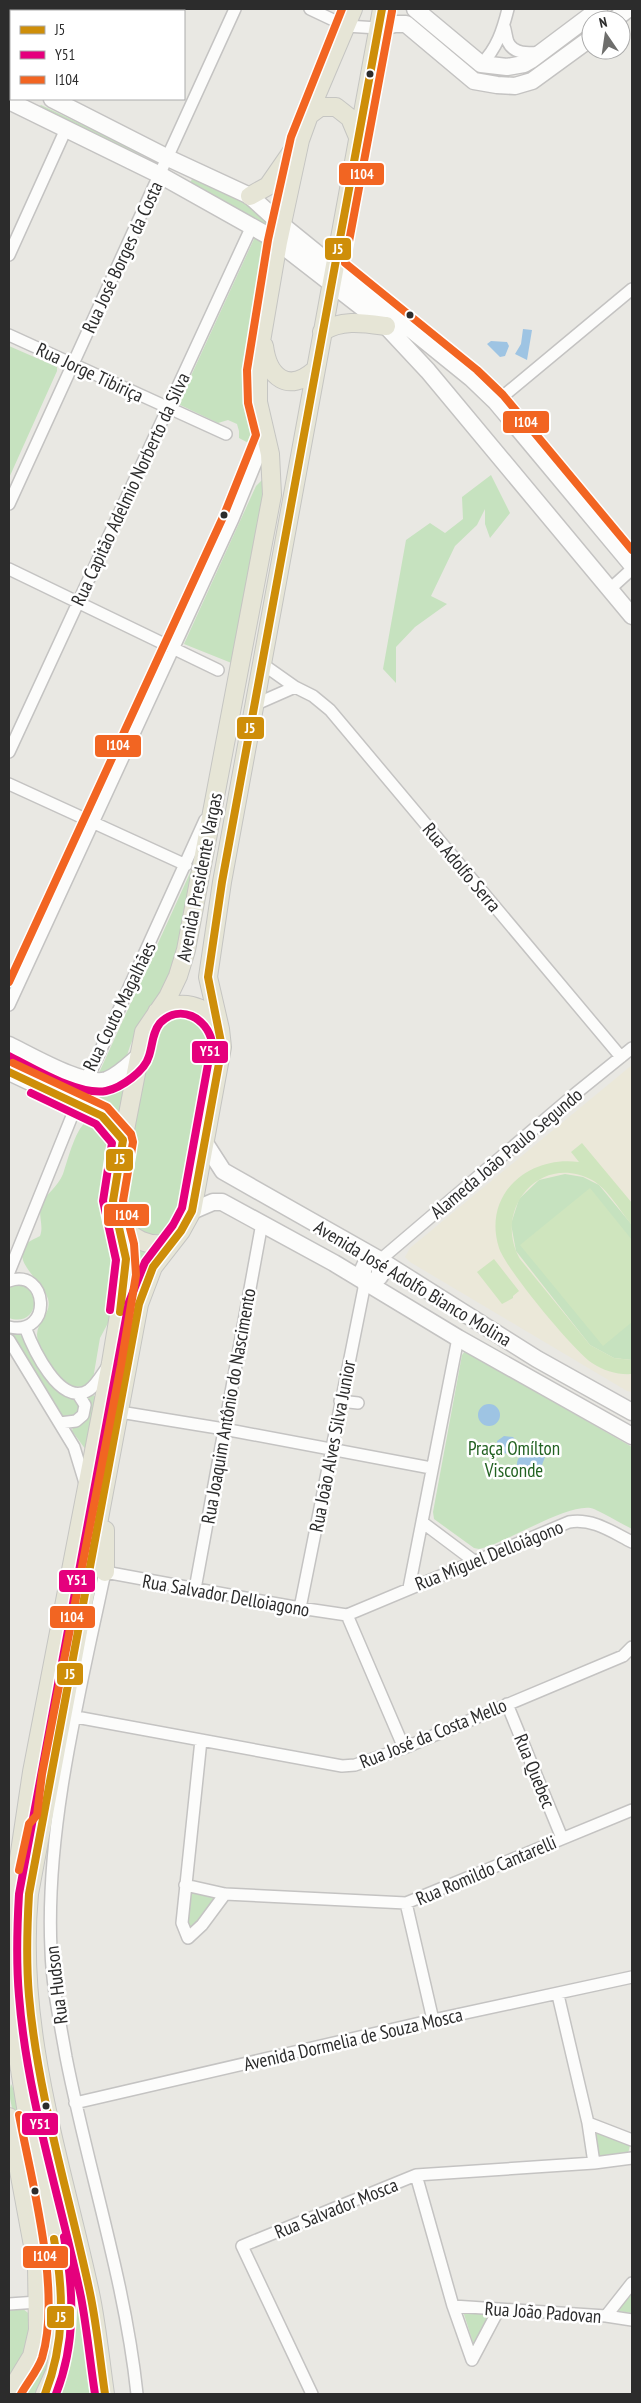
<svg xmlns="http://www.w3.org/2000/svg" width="641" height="2403" font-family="'PT Sans Narrow',sans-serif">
  <rect width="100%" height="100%" fill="#e9e8e3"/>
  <path fill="#ebe8d9" d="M632,1065v327l-5,-1 -217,-129 -5,-5 5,-9z"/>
  <path fill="#c6e2bf" d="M41,105l103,49 -4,1 -32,-15h-7l-64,-32z
    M192,179l44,17 41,32 -1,6 -87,-49z
    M263,234l6,6 2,10c-9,46 -21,94 -22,141 0,20 10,35 9,57l-19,-10v-7l-2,-7 -9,-4 -10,3 -40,-19 76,-165z
    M9,346l48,21v4l-48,107z
    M491,475l19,38 -20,25 -5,-14v-15l-8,16 -22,21 -24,50 16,8 -32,23 -19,20v36l-13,-14 23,-129 24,-17 15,10 18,-14 -1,-22z
    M264,478l-1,34 -29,152 -50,-20 72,-158z
    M195,862c-7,39 -9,84 -25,120 -8,17 -22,31 -32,48 -17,27 -2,33 -40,45z
    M174,1015c20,-2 35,8 40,27l-28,169c-20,25 -30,31 -58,13l-10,-27 28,-155 17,-23z
    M9,1054l56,26 2,6 -6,5 -52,-25z
    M126,1084l-7,38 -32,-22 -3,-4 4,-6 20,1z
    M89,1120l13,4 12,23 -10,63 11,45 1,13 -8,55 -8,15 -7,41 -4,6c-23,7 -33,-8 -43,-26 -4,-8 -9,-16 -9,-25 1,-14 15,-21 11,-35 -5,-17 -27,-30 -26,-46 0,-10 9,-12 18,-17 4,-10 -2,-20 1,-30 4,-12 17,-19 22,-32 5,-14 13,-49 26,-54z
    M565,1174l18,3 16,8 33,40v135l-18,-2 -24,-13 -74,-94 -5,-27 8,-25 20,-19z
    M137,1248l17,4 -134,720 1,41 13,82 26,111 37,188h-40l11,-45 1,-37 -6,-65 -22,-100 -24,-131 2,-133 45,-232z
    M15,1285c11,0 18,6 20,17 -2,14 -12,21 -26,16v-31z
    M17,1333l5,3 30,49c9,9 23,11 29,22l-3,8 -14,2 -4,-3 -47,-76v-3z
    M465,1351l167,96v82c-12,-6 -25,-14 -38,-20 -22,-9 -89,35 -115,40l-5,-1 -40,-29 -1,-7 29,-157z
    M93,1395l3,2 -10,53 -14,-19 1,-4c10,-6 15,-11 18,-23l-4,-3 2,-5z
    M185,1888l38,7 -35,40z
    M11,2084l2,4c16,69 64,246 23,306h-16l12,-23 6,-132 -29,-146z
    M597,2132l33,13 -2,9 -28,4c-6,-7 -6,-18 -3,-26z
    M632,2291v22l-14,-2z
    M23,2309l9,7 -5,32 -18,36v-74z
    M463,2311l27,3 -16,32z"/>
  <path fill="#cfe5be" d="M582,1143l50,60v22c-12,-14 -24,-36 -40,-45 -52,-28 -100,30 -72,79l70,86 24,13 18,2v14c-14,1 -28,-3 -40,-11 -19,-13 -86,-94 -93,-115 -17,-54 30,-93 80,-86l-8,-10z
    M590,1188l42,52v82l-29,24 -83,-101z
    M494,1259l25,32 -6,5v2l-11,6 -25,-32z"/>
  <path fill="#9ec4e3" d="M523,329l9,1 -5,30 -12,-6 6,-10z
    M491,341l16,1 2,4 -4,10 -5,1 -13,-13z
    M478 1415a11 11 0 1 1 22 0a11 11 0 1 1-22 0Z
    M504,1436l9,1 5,6 -1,7 -4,4 -12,-1 -4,-6v-6z
    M531,1451h11l3,6 -3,8 -10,4 -15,-4c0,-9 5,-11 14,-14z"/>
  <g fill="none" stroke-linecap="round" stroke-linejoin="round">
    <g stroke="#c4c3c2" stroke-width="14">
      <path id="street" d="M310,9l36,17 32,2
        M120,11l1,-2
        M504,26c2,5 2,11 4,16 6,13 22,11 33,10
        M481,64c16,-15 22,-35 27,-55
        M9,255l57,-126
        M9,335l217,99
        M496,402l136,-113
        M9,504l226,-495
        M9,569l209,101
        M610,589l22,-20
        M261,663l34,24 18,9 17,14 291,347
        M254,705l41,-18
        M9,752l243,-526
        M9,784l177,81
        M9,1005l224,-486 33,-81
        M380,1260l195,-166 57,-46
        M9,1272l63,-156c2,-18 8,-33 20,-47l113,-249
        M9,1281c39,-14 45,56 0,46
        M25,1327c7,19 35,82 64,63 7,-5 14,-17 19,-24
        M9,1340l65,107 11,36
        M340,1401l18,2
        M120,1412l104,17 207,39
        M60,1423l16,-2 7,-6 2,-10 -7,-11
        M422,1522l52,39
        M409,1588l49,-250
        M195,1589l67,-366
        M300,1608l65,-325
        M347,1615l57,133
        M507,1704l55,134
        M76,1717l266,49 13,-1 49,-17 219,-92 9,-9
        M201,1740l-19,183 6,15 14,-13 23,-31
        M185,1885l40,9 181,9 226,-93
        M406,1903l27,117
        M75,2103l358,-83 199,-43
        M588,2123l44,17
        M594,2163l38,-5
        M416,2175l37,131 19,54
        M9,2304l29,-2
        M453,2306l153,10 26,4
        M606,2316l26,-33
        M472,2360l27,-51
        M137,2394c-12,-114 -49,-224 -71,-337 -6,-35 -14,-71 -15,-107 -6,-122 29,-259 54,-378l195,36 47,7 222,-93c24,-4 43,10 63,20
        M312,2394l-70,-148 174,-71 178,-12 -6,-40 -30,-128"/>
    </g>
    <g stroke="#c4c3c2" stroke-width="19">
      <path id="secondary" d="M415,9l66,55 26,3 17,-3 7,-4 68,-51
        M614,20l14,-11
        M378,28l17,-4h11l68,57 23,4 18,1 17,-5 59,-43
        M9,78l2,2
        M52,99l116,59 82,38 32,29 189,153 25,24 136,163
        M9,101l151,74 114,64 112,87 42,45 204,245
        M9,1045c21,10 77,43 98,35 12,-5 22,-15 31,-23
        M9,1072l93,44 21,24
        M205,1143l18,28 157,89 157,99 95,53
        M192,1211l21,-9h9l112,61 124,75 174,98
        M380,1260v16l-6,5 -9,2c-5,-15 -1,-22 15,-23z"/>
    </g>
    <g stroke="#c5c5c2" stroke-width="20">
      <path id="primary" d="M308,116l12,-9h16l14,11 8,19
        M250,196l18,-10 27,-39
        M322,332c19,-13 42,-9 64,-6
        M264,346c4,31 24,48 51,24
        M157,1012c24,-13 47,-8 62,14
        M117,1221c16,18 30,27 54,22
        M105,1572v-42
        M9,2117l28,150 1,63 -6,26 -23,38
        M45,2394l10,-22 5,-27 2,-36 -2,-32 -34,-170 -13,-81 -3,-72 4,-62 18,-120 79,-409 15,-90 -2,-27 -11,-45 10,-61 21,-108 24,-35 10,-21 8,-26 86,-455 -2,-41 -12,-52v-43l20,-117 22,-102 16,-44 37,-87
        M105,2394c-5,-34 -8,-68 -15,-101 -29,-133 -74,-262 -61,-399l110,-590 14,-37 28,-36 11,-20 30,-164 -2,-18 -12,-52 14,-95 160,-873"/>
    </g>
    <use href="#street" stroke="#fcfcfb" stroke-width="11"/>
    <use href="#secondary" stroke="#fcfcfb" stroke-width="16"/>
    <use href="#primary" stroke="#e6e5d6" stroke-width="18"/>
    <g stroke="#fff" stroke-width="11">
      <path id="bus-1" d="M9,1072l93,44 21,24 -10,61 13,58 -6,53
        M45,2394c20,-51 19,-102 9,-155
        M105,2394c-5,-34 -8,-68 -15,-101 -21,-99 -52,-196 -61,-297 -3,-34 -2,-68 0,-102l110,-590 14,-37 28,-36 11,-20 30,-164 -14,-70 14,-95 160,-873"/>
    </g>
    <g stroke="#fff" stroke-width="11">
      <path id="bus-2" d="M9,1056c24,12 70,40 97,35 15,-3 39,-20 43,-35 4,-12 3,-23 11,-33 20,-20 47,-5 52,19l-30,166 -9,17 -28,37 -16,40 -110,592c-2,34 -3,68 0,102 8,102 41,201 62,301 6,32 9,65 14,97
        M31,1093l65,31 16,19 -9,58 13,59 -6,50
        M56,2394c20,-51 18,-103 8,-157"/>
    </g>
    <g stroke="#fff" stroke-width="11">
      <path id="bus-3" d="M392,11l-47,252 132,107 26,25 129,155
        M9,982l215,-467 32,-80 -8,-32 -1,-33 21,-130 23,-103 51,-128
        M13,1063l94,44 24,27 2,8 -10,59 11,43 2,31 -15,90 -79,409 -5,41 -8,9 -10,46
        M19,2115c13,68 43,177 23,243 -4,12 -15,25 -21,36"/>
    </g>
    <use href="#bus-1" stroke="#ce8e09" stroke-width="8"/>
    <use href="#bus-2" stroke="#e5007d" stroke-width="8"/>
    <use href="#bus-3" stroke="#f26522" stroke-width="8"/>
  </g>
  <g fill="#2c2c2c" stroke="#fff" stroke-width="2">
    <circle cx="370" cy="74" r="4.5"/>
    <circle cx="410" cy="315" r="4.5"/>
    <circle cx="224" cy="515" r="4.5"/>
    <circle cx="46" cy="2106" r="4.5"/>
    <circle cx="35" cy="2191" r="4.5"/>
  </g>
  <g text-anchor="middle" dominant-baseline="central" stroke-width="5" stroke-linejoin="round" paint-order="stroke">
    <g font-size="19" fill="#2c2c2c" stroke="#fff">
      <text transform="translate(122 257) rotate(-65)">Rua José Borges da Costa</text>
      <text transform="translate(90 372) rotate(25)">Rua Jorge Tibiriça</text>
      <text transform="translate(130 489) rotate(-65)">Rua Capitão Adelmio Norberto da Silva</text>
      <text transform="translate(462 867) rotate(50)">Rua Adolfo Serra</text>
      <text transform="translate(199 877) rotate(-79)">Avenida Presidente Vargas</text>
      <text transform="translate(119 1006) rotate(-64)">Rua Couto Magalhães</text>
      <text transform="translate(506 1153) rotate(-40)">Alameda João Paulo Segundo</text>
      <text transform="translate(413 1283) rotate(31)">Avenida José Adolfo Bianco Molina</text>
      <text transform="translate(228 1406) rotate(-80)">Rua Joaquim Antônio do Nascimento</text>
      <text transform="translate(332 1446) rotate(-79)">Rua João Alves Silva Junior</text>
      <text transform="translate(489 1555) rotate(-22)">Rua Miguel Delloiágono</text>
      <text transform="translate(226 1595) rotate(10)">Rua Salvador Delloiagono</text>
      <text transform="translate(433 1733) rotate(-22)">Rua José da Costa Mello</text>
      <text transform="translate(535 1771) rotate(68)">Rua Quebec</text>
      <text transform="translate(486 1870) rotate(-23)">Rua Romildo Cantarelli</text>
      <text transform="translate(56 1985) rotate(-97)">Rua Hudson</text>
      <text transform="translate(353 2039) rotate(-13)">Avenida Dormelia de Souza Mosca</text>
      <text transform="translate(336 2208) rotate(-22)">Rua Salvador Mosca</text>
      <text transform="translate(543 2312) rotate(4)">Rua João Padovan</text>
    </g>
    <g font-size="19" fill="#236222" stroke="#fff">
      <text x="514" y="1448">Praça Omílton<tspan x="514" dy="22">Visconde</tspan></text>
    </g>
  </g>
  <g stroke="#fff" stroke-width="2">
    <rect x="338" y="162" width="47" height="24" rx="5" fill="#f26522"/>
    <rect x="324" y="237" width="28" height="24" rx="5" fill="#ce8e09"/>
    <rect x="502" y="410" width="48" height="24" rx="5" fill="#f26522"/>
    <rect x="236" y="716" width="29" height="24" rx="5" fill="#ce8e09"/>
    <rect x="94" y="734" width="48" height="24" rx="5" fill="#f26522"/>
    <rect x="191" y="1040" width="38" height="24" rx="5" fill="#e5007d"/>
    <rect x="105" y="1148" width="29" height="24" rx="5" fill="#ce8e09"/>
    <rect x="103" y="1203" width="47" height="24" rx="5" fill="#f26522"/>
    <rect x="58" y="1569" width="38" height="24" rx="5" fill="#e5007d"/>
    <rect x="49" y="1605" width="47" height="24" rx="5" fill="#f26522"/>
    <rect x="56" y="1662" width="28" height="24" rx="5" fill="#ce8e09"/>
    <rect x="21" y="2112" width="38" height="24" rx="5" fill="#e5007d"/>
    <rect x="22" y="2245" width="47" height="24" rx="5" fill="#f26522"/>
    <rect x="46" y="2305" width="29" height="24" rx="5" fill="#ce8e09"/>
  </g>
  <g font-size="14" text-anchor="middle" font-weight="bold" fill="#fff">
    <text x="362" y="179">I104</text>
    <text x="338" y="254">J5</text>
    <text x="526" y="427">I104</text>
    <text x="250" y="733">J5</text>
    <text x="118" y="750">I104</text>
    <text x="210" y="1056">Y51</text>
    <text x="120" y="1164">J5</text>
    <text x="127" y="1220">I104</text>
    <text x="77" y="1585">Y51</text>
    <text x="72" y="1622">I104</text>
    <text x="70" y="1679">J5</text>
    <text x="40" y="2129">Y51</text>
    <text x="45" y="2261">I104</text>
    <text x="61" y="2322">J5</text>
  </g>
  <rect width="641" height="2403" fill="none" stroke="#2c2c2c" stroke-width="20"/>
  <rect x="10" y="10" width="175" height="90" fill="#ffffff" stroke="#ababab"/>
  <rect x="20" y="26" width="25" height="8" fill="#ce8e09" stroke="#ababab"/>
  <text x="55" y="35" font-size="15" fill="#2c2c2c">J5</text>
  <rect x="20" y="51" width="25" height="8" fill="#e5007d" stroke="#ababab"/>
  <text x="55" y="60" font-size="15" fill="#2c2c2c">Y51</text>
  <rect x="20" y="76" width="25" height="8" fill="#f26522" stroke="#ababab"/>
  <text x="55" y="85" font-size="15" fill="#2c2c2c">I104</text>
  <g transform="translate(606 35) rotate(347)"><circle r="24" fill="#ffffff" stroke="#ababab"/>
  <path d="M0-4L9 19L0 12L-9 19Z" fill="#6e6e6c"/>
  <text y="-8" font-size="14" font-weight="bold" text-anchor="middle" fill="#2c2c2c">N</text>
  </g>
</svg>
